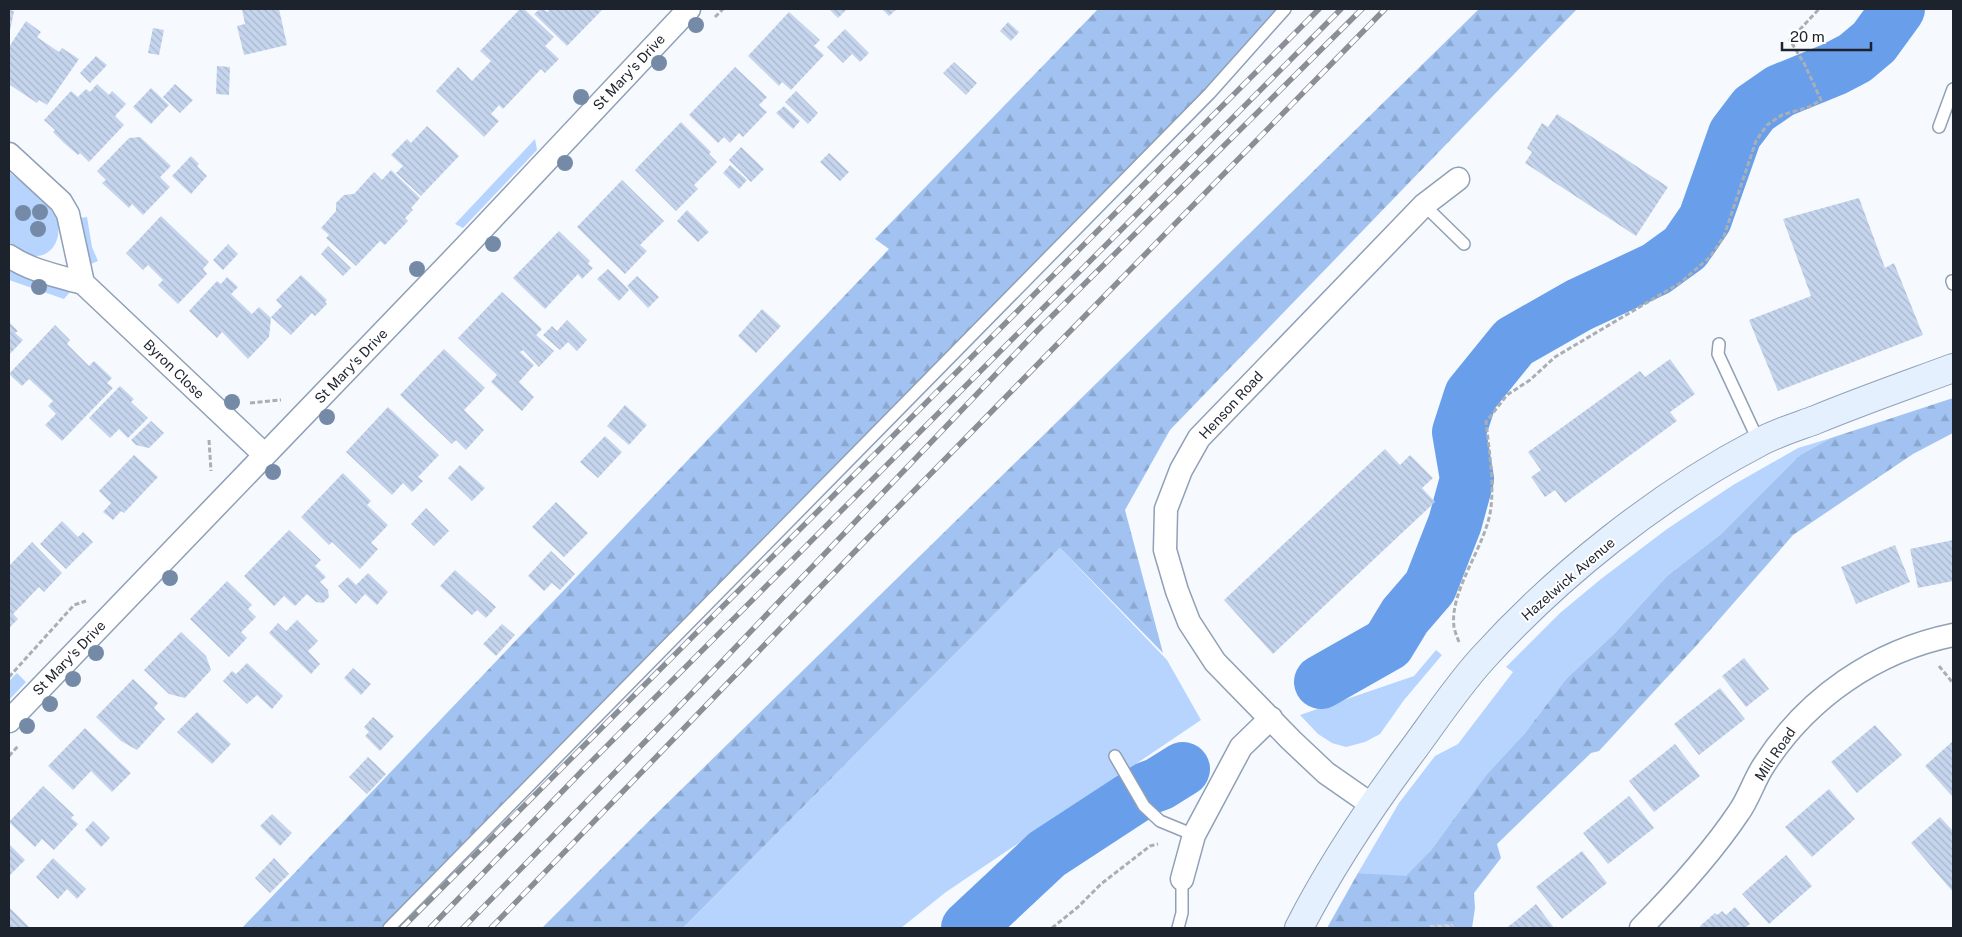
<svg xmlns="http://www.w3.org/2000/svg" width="1962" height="937" font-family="'Public Sans',sans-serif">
  <defs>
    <pattern id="forest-firs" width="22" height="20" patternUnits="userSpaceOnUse" patternTransform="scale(1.25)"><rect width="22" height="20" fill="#a2c3f1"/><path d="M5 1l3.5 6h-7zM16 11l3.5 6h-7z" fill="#8ba7cf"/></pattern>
    <pattern id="building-back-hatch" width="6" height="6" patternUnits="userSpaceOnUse" patternTransform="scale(1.25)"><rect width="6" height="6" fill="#c5d5ed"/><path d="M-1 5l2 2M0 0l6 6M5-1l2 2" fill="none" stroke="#a9b7cb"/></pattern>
  </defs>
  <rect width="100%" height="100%" fill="#f6faff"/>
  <path fill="#b6d4fe" d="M535,139l2,11 -74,78 -8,-4z
    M9,172c14,12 40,30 47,46 7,15 -1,38 -20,38 -11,0 -19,-7 -27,-14z
    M87,217l5,30 6,14 -7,3 -5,-13 -6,-33z
    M9,271l61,21 -6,7 -55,-19z
    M1831,438l-31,17 -79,79 -54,42 -52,57 -49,46 -41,54 -39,42 -55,75 -25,27 -48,-4 41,-70 36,-47 23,-12 55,-72 -7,-5 54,-54 41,-34 66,-50 66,-44 65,-37z
    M1060,548l107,112 34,60 -255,172 -45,36h-218z
    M1436,650l6,5 -38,45 -24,34 -15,8 -19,5 -14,-4 -14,-9 -18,-19 114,-39z
    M17,673l9,9 -17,18v-19z"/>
  <path fill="url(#forest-firs)" d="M1098,9h194l-903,919h-147l647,-679 -14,-10z
    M1479,9h98l-407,421 -45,80 38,143 -103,-105 -377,380h-141l106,-106z
    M1953,398v35l-40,21 -120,81 -97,111 -97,105 -8,2 -94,91 4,14 -27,35 1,15 -3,20h-145l31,-55 48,3 25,-26 55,-75 39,-42 41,-54 49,-46 52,-57 54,-42 79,-79 31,-17z"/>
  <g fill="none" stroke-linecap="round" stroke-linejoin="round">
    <path stroke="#699fea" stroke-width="54" d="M1321,682l67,-38 17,-28 25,-29 25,-64 12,-44 -8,-47 12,-37 43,-53 65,-37 77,-36 29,-21 20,-29 30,-85 19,-25 26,-18 54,-22 21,-11 19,-16 24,-33
      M968,928l79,-74 101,-66 11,-4 24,-15"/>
  </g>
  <path fill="url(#building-back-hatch)" d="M242,9h37l8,36 -43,10 -7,-29 8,-2z
    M520,9h4l30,28 -9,9 14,13 -14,14 -4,-4 -38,40 -4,-4 -8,9 8,7 -15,16 -48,-46 22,-24 14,14 19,-20 -11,-10z
    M540,9h3l4,3 4,-3h52l-36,37 -33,-32z
    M829,9h18l-9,9z
    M882,9h15l-8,7z
    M9,10l5,1 -4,20h-1z
    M789,12l31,28 -6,6 10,9 -33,35 -9,-8 -3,4 -31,-30z
    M26,21l15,11 -4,5 22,15 3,-4 17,11 -32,46 -8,-5 -2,3 -27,-18 -1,2v-40z
    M1008,22l11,10 -8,9 -11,-10z
    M153,28l11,2 -5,25 -11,-2z
    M845,29l24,24 -9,9 -8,-8 -9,9 -16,-16z
    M96,56l11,9 -17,18 -10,-10z
    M954,62l23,21 -11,12 -23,-22z
    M217,66l13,1 -1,28 -13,-1z
    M735,67l32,30 -8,8 8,7 -24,25 -4,-4 -9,10 -6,-6 -6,6 -29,-28z
    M97,84l12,11 3,-4 14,13 -11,12 9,9 -35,37 -9,-9 -2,2 -14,-12 -11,-11 2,-2 -11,-10 27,-29 7,6 8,-8 4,3z
    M175,84l18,16 -13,13 -17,-16z
    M151,88l18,17 -18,19 -18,-17z
    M796,91l22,22 -10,11 -23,-22z
    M784,106l16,15 -7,8 -17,-16z
    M1557,114l111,73 -32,49 -111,-73 7,-11 -5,-4 15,-25 6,4z
    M681,122l30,30 -2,2 8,8 -23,23 4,4 -22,22 -41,-41z
    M427,126l32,30 -38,40 -25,-23 7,-7 -12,-11 16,-16 4,4z
    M140,137l31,29 -11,11 10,10 -27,28 -11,-11 -3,4 -27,-25 4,-3 -9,-9 32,-33z
    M741,147l23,22 -13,13 -22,-22z
    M829,153l20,19 -9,9 -20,-19z
    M191,156l8,8 -2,2 10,10 -16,18 -19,-18z
    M730,165l17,15 -8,9 -16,-16z
    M391,170l29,28 -9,10 2,2 -8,8 3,3 -23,24 -5,-4 -24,25 -30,-28 3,-3 -8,-7 15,-17v-8l8,-8 10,-1 20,-22 8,8z
    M622,180l42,41 -24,24 7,6 -22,23 -48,-47z
    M1859,198l26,70 9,-5 29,72 -145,56 -29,-71 62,-24 -28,-77z
    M687,210l22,22 -11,10 -21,-21z
    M161,216l48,46 -6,7 4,5 -29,30 -20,-19 5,-5 -15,-15 -5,5 -17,-17z
    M559,231l31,30 -2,3 5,4 -11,11 -4,-5 -33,35 -32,-31z
    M228,244l10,10 -15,16 -10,-10z
    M328,246l23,22 -8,8 -22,-22z
    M608,269l21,21 -10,11 -22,-22z
    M301,275l26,25 -2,2 2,2 -12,12 -3,-3 -21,22 -20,-18 11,-11 -6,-6z
    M637,276l22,21 -11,11 -21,-22z
    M227,277l11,10 -7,7 21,20 7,-7 12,11 -2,19 -21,22 -26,-27 -5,6 -28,-27 28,-30 4,3z
    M502,292l40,37 -6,6 18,16 -15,16 -16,-17 -3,2 14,13 -15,17 15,15 -12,14 -31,-29 6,-7 -39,-37z
    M762,309l19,17 -25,27 -18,-17z
    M567,320l20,20 -10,11 -9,-9 -8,8 -17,-15 9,-9 5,5z
    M9,322l9,9 -3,2 8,7 -14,15z
    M55,325l15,15 -3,4 22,22 5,-5 18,17 -5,5 6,5 -51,53 -17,-16 11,-11 -8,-8 5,-5 -24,-22 -7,7 -13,-12z
    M444,349l41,39 -21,22 20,20 -18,20 -10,-10 -4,4 -52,-49z
    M1670,359l25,35 -25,18 7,9 -112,82 -10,-13 -10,7 -14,-20 10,-7 -13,-18 112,-81 5,6z
    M120,386l14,13 -3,3 17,16 -20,20 -9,-9 -9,9 -21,-20z
    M625,405l22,20 -18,20 -22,-19z
    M388,407l51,48 -21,22 5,4 -11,11 -9,-9 -11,12 -46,-43z
    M151,421l13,12 -15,15 -13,-3 -5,-5z
    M605,436l17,16 -24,26 -18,-16z
    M1385,449l15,16 10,-10 23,23 -11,10 13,14 -162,152 -49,-54z
    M134,455l24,22 -34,36 -3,-2 -8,9 -10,-8 8,-9 -12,-12z
    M460,465l25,23 -13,13 -24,-23z
    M343,473l28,28 -4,4 21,20 -17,18 7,6 -18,20 -28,-27 -3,3 -28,-28z
    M556,502l32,31 -24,24 -32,-30z
    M426,508l23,23 -15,15 -23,-22z
    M62,521l16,16 5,-5 10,10 -27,27 -26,-25z
    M289,530l32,30 -6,6 11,11 -6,5 8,8 1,7 -6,6 -7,-1 -9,-8 -12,12 -11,-10 -10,10 -30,-30z
    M1953,540v41l-35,7 -8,-39z
    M32,542l30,31 -18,19 -5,-5 -26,27 5,5 -9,9v-62z
    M1895,545l15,37 -54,22 -15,-37z
    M551,551l24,23 -15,16 -8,-7 -8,8 -16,-15z
    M455,570l41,37 -10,11 -9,-8 -5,5 -32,-29z
    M368,573l20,19 -11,13 -12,-11 -9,10 -18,-18 10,-9 8,8z
    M227,581l25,24 -4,4 8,8 -15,15 6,6 -18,19 -39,-38z
    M297,620l21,21 -10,10 12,13 -9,10 -42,-41 9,-10 8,8z
    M502,624l13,11 -19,21 -13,-12z
    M181,632l25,24 5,14 -26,28 -16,-4 -25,-24z
    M1744,658l25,31 -23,18 -24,-31z
    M247,663l36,33 -11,13 -15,-14 -10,9 -24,-23 9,-10 4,3z
    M353,668l18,16 -10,11 -17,-17z
    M133,679l25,24 -4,5 11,11 -28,31 -16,-9 -25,-24z
    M1720,688l25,31 -46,36 -25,-31z
    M197,712l34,32 -19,20 -35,-32z
    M373,717l21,19 -14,15 -15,-15 4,-4 -5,-5z
    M1875,725l27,30 -45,38 -26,-31z
    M85,728l46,45 -19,19 -21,-21 -18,19 -25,-24z
    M1953,741v54l-1,1 -27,-30z
    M1675,744l25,32 -46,36 -25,-31z
    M368,757l18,17 -19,20 -18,-17z
    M43,786l31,29 -3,3 7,6 -24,26 -12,-11 -7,8 -26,-25z
    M1829,789l26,30 -43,38 -27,-30z
    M1629,796l25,32 -46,36 -25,-31z
    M272,814l20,19 -12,13 -20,-20z
    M1940,817l13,14v61l-42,-49z
    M93,821l17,17 -9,9 -16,-17z
    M9,844l16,16 -16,16z
    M1582,851l25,32 -45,36 -26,-32z
    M1786,855l26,31 -43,38 -27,-30z
    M53,858l33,31 -9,10 -10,-10 -9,10 -22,-22z
    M274,858l15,16 -19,19 -15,-15z
    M1536,904l18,24h-48l7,-5z
    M9,907l21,21h-21z
    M1735,907l15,17 -5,4h-44l-1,-2 15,-13 2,2 5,-4 4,4z
    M1453,924l1,4h-24l-1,-3z"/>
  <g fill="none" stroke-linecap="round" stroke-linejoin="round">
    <g stroke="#90a0b6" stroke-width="14">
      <path id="lane" d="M1939,127l14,-38
        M1424,205l40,39
        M1952,281l1,3
        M1719,344l-1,10 41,88
        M1115,756l29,50 16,15 34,14
        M389,928l821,-835 75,-84
        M1178,928l4,-15v-34"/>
    </g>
    <g stroke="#90a0b6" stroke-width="25">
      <path id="street" d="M9,154l52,48 7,12 15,69
        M9,256c22,15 49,20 74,27l182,172
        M9,721l458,-476 222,-236
        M1372,805l-46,-32 -35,-33 -76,-78 -26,-40 -12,-31 -12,-41 1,-41 15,-39 18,-32 225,-233 34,-26
        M1182,879l12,-44 47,-88 30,-29
        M1641,928c35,-36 70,-74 98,-116 10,-14 15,-32 25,-47 43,-67 111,-114 189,-130"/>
    </g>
    <g stroke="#90a0b6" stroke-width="30">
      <path id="secondary" d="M1299,928c30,-59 68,-116 107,-169 25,-33 48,-69 76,-100 75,-83 176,-164 276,-216 18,-10 38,-16 57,-23 46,-19 92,-35 138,-52"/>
    </g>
    <path stroke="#aaafb5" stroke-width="3" stroke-dasharray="5 2.5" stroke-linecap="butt" d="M715,17l8,-8
      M250,403l31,-3
      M209,440l2,31
      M1459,642c-2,-5 -4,-10 -5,-15 -5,-37 33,-82 37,-120 3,-27 -2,-57 -5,-85l21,-27 23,-15 25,-23 125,-74 30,-26 14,-21 32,-95 11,-16 15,-10 27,-8 12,-7 -16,-35 -15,-25 29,-31
      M1939,666l14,17
      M9,677l65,-72 12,-4
      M9,756l9,-10
      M1052,928l26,-21 23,-23 49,-38 8,-2"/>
    <use href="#lane" stroke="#fff" stroke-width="11"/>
    <use href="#street" stroke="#fff" stroke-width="22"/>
    <use href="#secondary" stroke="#e5f0ff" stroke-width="28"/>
    <g stroke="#8a8f96" stroke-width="5.5">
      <path id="rail" d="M402,928l917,-919
        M430,928l152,-157 759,-762
        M463,928l209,-214 366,-384 324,-321
        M491,928l374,-387 520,-532"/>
    </g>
    <use href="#rail" stroke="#fff" stroke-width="4" stroke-dasharray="11" stroke-linecap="butt"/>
  </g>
  <g fill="#748aa6">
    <circle cx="696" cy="25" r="8"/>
    <circle cx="659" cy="63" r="8"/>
    <circle cx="581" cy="97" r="8"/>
    <circle cx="565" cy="163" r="8"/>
    <circle cx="40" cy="212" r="8"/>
    <circle cx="23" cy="213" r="8"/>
    <circle cx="38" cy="229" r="8"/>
    <circle cx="493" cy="244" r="8"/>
    <circle cx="417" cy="269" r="8"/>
    <circle cx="39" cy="287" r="8"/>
    <circle cx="232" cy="402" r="8"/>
    <circle cx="327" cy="417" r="8"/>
    <circle cx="273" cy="472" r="8"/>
    <circle cx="170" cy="578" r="8"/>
    <circle cx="96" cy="653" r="8"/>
    <circle cx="73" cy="679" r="8"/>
    <circle cx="50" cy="704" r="8"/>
    <circle cx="27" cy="726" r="8"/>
  </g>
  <g text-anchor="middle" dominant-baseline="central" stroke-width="4" stroke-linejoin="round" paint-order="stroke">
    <g font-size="14" fill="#1d232c" stroke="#fff">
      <text transform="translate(629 72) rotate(-47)">St Mary's Drive</text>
      <text transform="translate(351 366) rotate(-46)">St Mary's Drive</text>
      <text transform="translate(174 369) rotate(44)">Byron Close</text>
      <text transform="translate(1231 405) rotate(-47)">Henson Road</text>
      <text transform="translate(1568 579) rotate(-41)">Hazelwick Avenue</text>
      <text transform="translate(69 658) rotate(-46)">St Mary's Drive</text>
      <text transform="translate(1775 754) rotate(-56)">Mill Road</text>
    </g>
  </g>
  <rect width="1962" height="937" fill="none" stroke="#1d232c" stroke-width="20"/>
  <path d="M1782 42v8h89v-8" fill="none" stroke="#1d232c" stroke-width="2.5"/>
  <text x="1790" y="42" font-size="15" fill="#1d232c" stroke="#ffffff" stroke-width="4" paint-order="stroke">20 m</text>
</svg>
